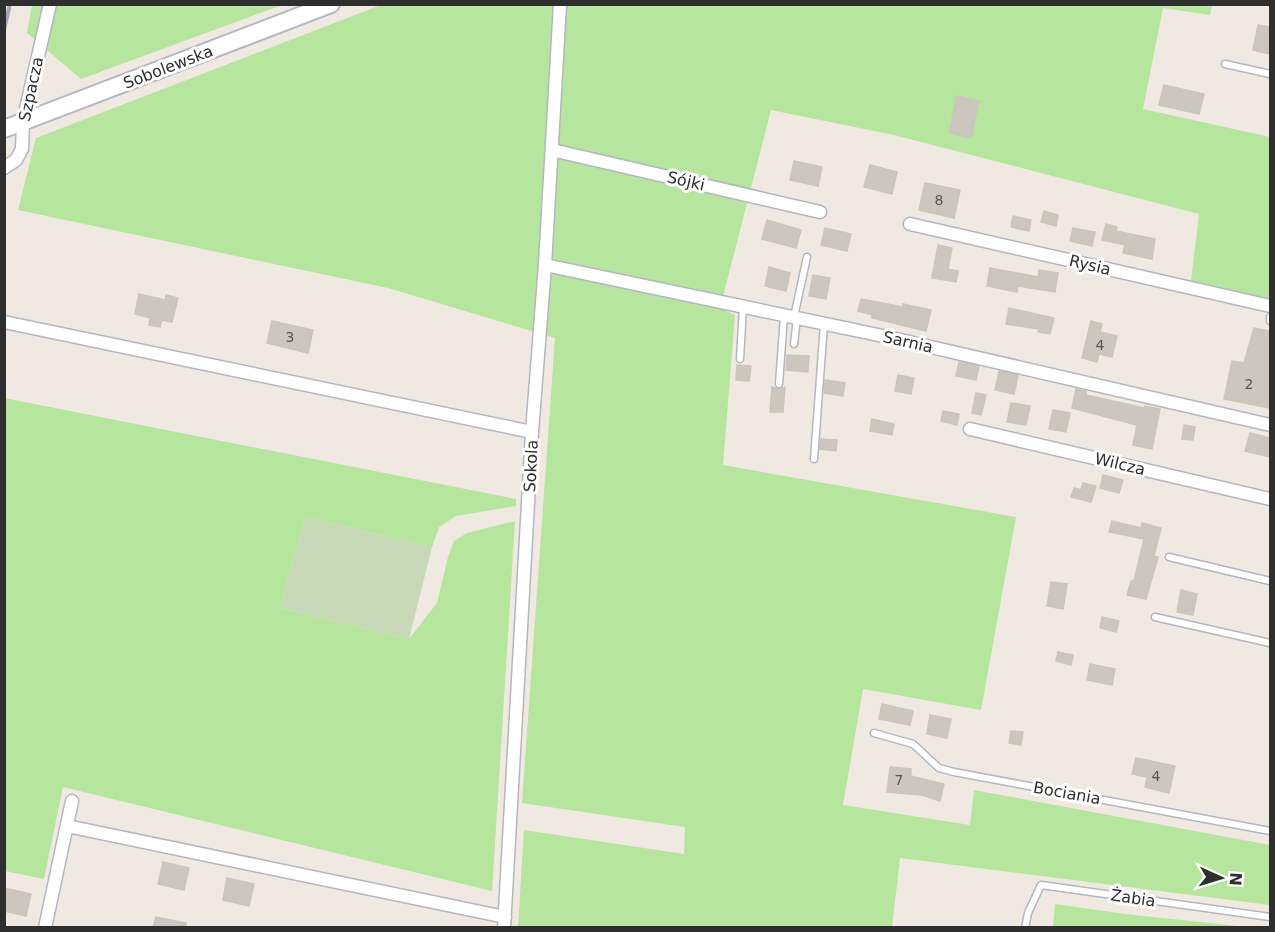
<svg xmlns="http://www.w3.org/2000/svg" width="1275" height="932" font-family="'DejaVu Sans',sans-serif">
  <rect width="100%" height="100%" fill="#efe9e1"/>
  <path fill="#b6e59e" d="M32,5h250l-201,74 -54,-46z
    M381,5h831l-2,10 -47,-7 -20,101 127,28v162l-79,-18 8,-67 -305,-79 -123,-25 -51,198 15,7 -12,150 293,52 -35,193 -118,-21 -20,116 127,20 4,-35 296,55v60l-370,-47 -8,69h-374l6,-97 160,24 1,-27 -163,-24 33,-465 -167,-50 -370,-78 18,-72z
    M4,398l512,101v7l-60,10 -17,11 -7,20 -127,-30 -25,91 129,31 28,-36 11,-46 6,-16 13,-8 48,-12 -23,370 -429,-104 -19,92 -39,-8z
    M1055,904l70,10 121,13h-193z"/>
  <path fill="#c8d9b8" d="M305,517l127,30 -23,92 -129,-31z"/>
  <path fill="#cbc7bf" stroke="#cbc5ba" stroke-width="1.5" d="M1258,25l12,2v27l-17,-4z
    M1164,85l40,9 -5,20 -40,-9z
    M957,96l22,5 -8,37 -22,-5z
    M794,161l28,6 -4,19 -28,-6z
    M870,165l27,7 -5,22 -28,-7z
    M925,183l35,7 -6,28 -35,-8z
    M1044,211l14,4 -2,11 -15,-4z
    M1013,216l18,4 -2,11 -18,-4z
    M767,220l34,10 -5,18 -34,-9z
    M1106,224l11,3 -1,4 39,8 -3,20 -29,-6 2,-8 -23,-5z
    M825,228l26,6 -4,17 -26,-6z
    M1073,228l22,4 -3,14 -22,-5z
    M938,245l14,3 -4,21 10,2 -2,11 -24,-4z
    M769,267l21,6 -4,18 -21,-5z
    M990,268l48,9 1,-7 19,3 -3,19 -37,-6 -1,6 -30,-6z
    M813,275l17,3 -4,21 -17,-3z
    M139,294l26,6 1,-5 12,3 -6,24 -10,-2 -2,7 -11,-2 1,-7 -15,-4z
    M861,299l42,8v-3l28,6 -5,21 -54,-13v-3l-14,-4z
    M1009,308l45,10 -4,16 -12,-2 1,-3 -33,-5z
    M272,321l41,9 -5,23 -41,-10z
    M1091,321l11,3 -2,8 17,4 -5,21 -13,-3 -2,8 -15,-4z
    M1254,328l16,3v77l-46,-9 8,-38 12,2z
    M787,355l22,1 -1,16 -22,-2z
    M959,362l20,4 -3,14 -20,-4z
    M737,365l14,1 -2,15 -13,-1z
    M999,371l19,4 -4,19 -19,-4z
    M898,375l16,3 -3,16 -16,-3z
    M825,380l20,3 -2,13 -19,-3z
    M772,387l7,2 6,-2 -2,25h-13z
    M1076,389l10,2v4l58,13 1,-2 15,3 -8,40 -19,-4 4,-20 -65,-17z
    M976,393l10,2 -5,20 -9,-2z
    M1011,403l19,3 -4,19 -19,-3z
    M1053,410l17,3 -4,19 -17,-3z
    M943,411l16,3 -2,11 -16,-4z
    M872,419l22,5 -2,11 -22,-4z
    M1184,425l11,2 -2,13 -11,-1z
    M1250,433l20,5v19l-25,-6z
    M821,439l16,1 -1,11 -16,-2z
    M1103,475l20,5 -4,13 -19,-5z
    M1083,483l13,3 -5,16 -20,-5 3,-9 7,2z
    M1112,521l29,7 1,-5 19,5 -7,28 4,1 -12,42 -19,-4 4,-14h3l10,-42 -35,-7z
    M1051,582l16,2 -4,25 -16,-3z
    M1181,590l16,4 -4,21 -16,-3z
    M1102,617l17,4 -3,11 -16,-4z
    M1058,652l15,3 -2,10 -15,-4z
    M1090,664l25,5 -3,16 -25,-5z
    M882,704l31,7 -3,14 -31,-6z
    M930,715l21,4 -4,19 -20,-4z
    M1011,731l12,1 -2,13 -12,-2z
    M1136,758l39,8 -6,27 -24,-6 2,-10 -15,-3z
    M890,767l21,2v7l33,8 -4,17 -18,-6 -35,-3z
    M163,862l26,6 -5,22 -26,-6z
    M227,878l27,6 -5,22 -26,-6z
    M4,888l27,6 -5,22 -22,-5z
    M156,917l30,6v4h-33z"/>
  <g fill="none" stroke-linecap="round" stroke-linejoin="round">
    <g stroke="#b4b7c1" stroke-width="9">
      <path id="lane" d="M1225,64l45,10
        M794,317l13,-60
        M1270,321v-4
        M794,344l3,-26
        M740,359l3,-52
        M779,384l5,-68
        M814,459l10,-135
        M1169,557l101,24
        M1155,617l115,26
        M874,733l39,11 26,24 15,4 316,59
        M1025,928l3,-15 13,-28 229,32"/>
    </g>
    <g stroke="#b4b7c1" stroke-width="15">
      <path id="street" d="M552,150l268,62
        M4,168l12,-8 6,-11 1,-27 27,-118
        M910,224l360,82
        M545,265l338,71 387,89
        M4,322l528,110
        M970,429l300,70
        M67,826l438,91
        M45,928l27,-127
        M504,928l28,-496 13,-167 15,-261"/>
    </g>
    <g stroke="#b4b7c1" stroke-width="20">
      <path id="secondary" d="M4,129l327,-125"/>
    </g>
    <use href="#lane" stroke="#fff" stroke-width="6"/>
    <use href="#street" stroke="#fff" stroke-width="12"/>
    <use href="#secondary" stroke="#fff" stroke-width="16"/>
    <path stroke="#a3a6b8" stroke-width="4" d="M4,30l6,-26"/>
  </g>
  <g text-anchor="middle" dominant-baseline="central" stroke-width="6" stroke-linejoin="round" paint-order="stroke">
    <g font-size="14" fill="#555452">
      <text x="939" y="200">8</text>
      <text x="290" y="337">3</text>
      <text x="1100" y="345">4</text>
      <text x="1249" y="384">2</text>
      <text x="1156" y="776">4</text>
      <text x="899" y="780">7</text>
    </g>
    <g font-size="16" fill="#2e2e2e" stroke="#fff">
      <text transform="translate(168 67) rotate(-21)">Sobolewska</text>
      <text transform="translate(31 89) rotate(-78)">Szpacza</text>
      <text transform="translate(686 181) rotate(13)">Sójki</text>
      <text transform="translate(1090 265) rotate(13)">Rysia</text>
      <text transform="translate(908 342) rotate(13)">Sarnia</text>
      <text transform="translate(1120 464) rotate(13)">Wilcza</text>
      <text transform="translate(531 466) rotate(-87)">Sokola</text>
      <text transform="translate(1067 793) rotate(10)">Bociania</text>
      <text transform="translate(1133 898) rotate(8)">Żabia</text>
    </g>
  </g>
  <rect width="1275" height="932" fill="none" stroke="#2e2e2e" stroke-width="12"/>
  <g transform="translate(1221 878) rotate(94)" stroke="#ffffff" stroke-width="4.5" paint-order="stroke">
  <path d="M0-4.5L10 22L0 15L-10 22Z" fill="#2e2e2e"/>
  <text y="-9" font-size="16" font-weight="bold" text-anchor="middle" fill="#2e2e2e">N</text>
  </g>
</svg>
